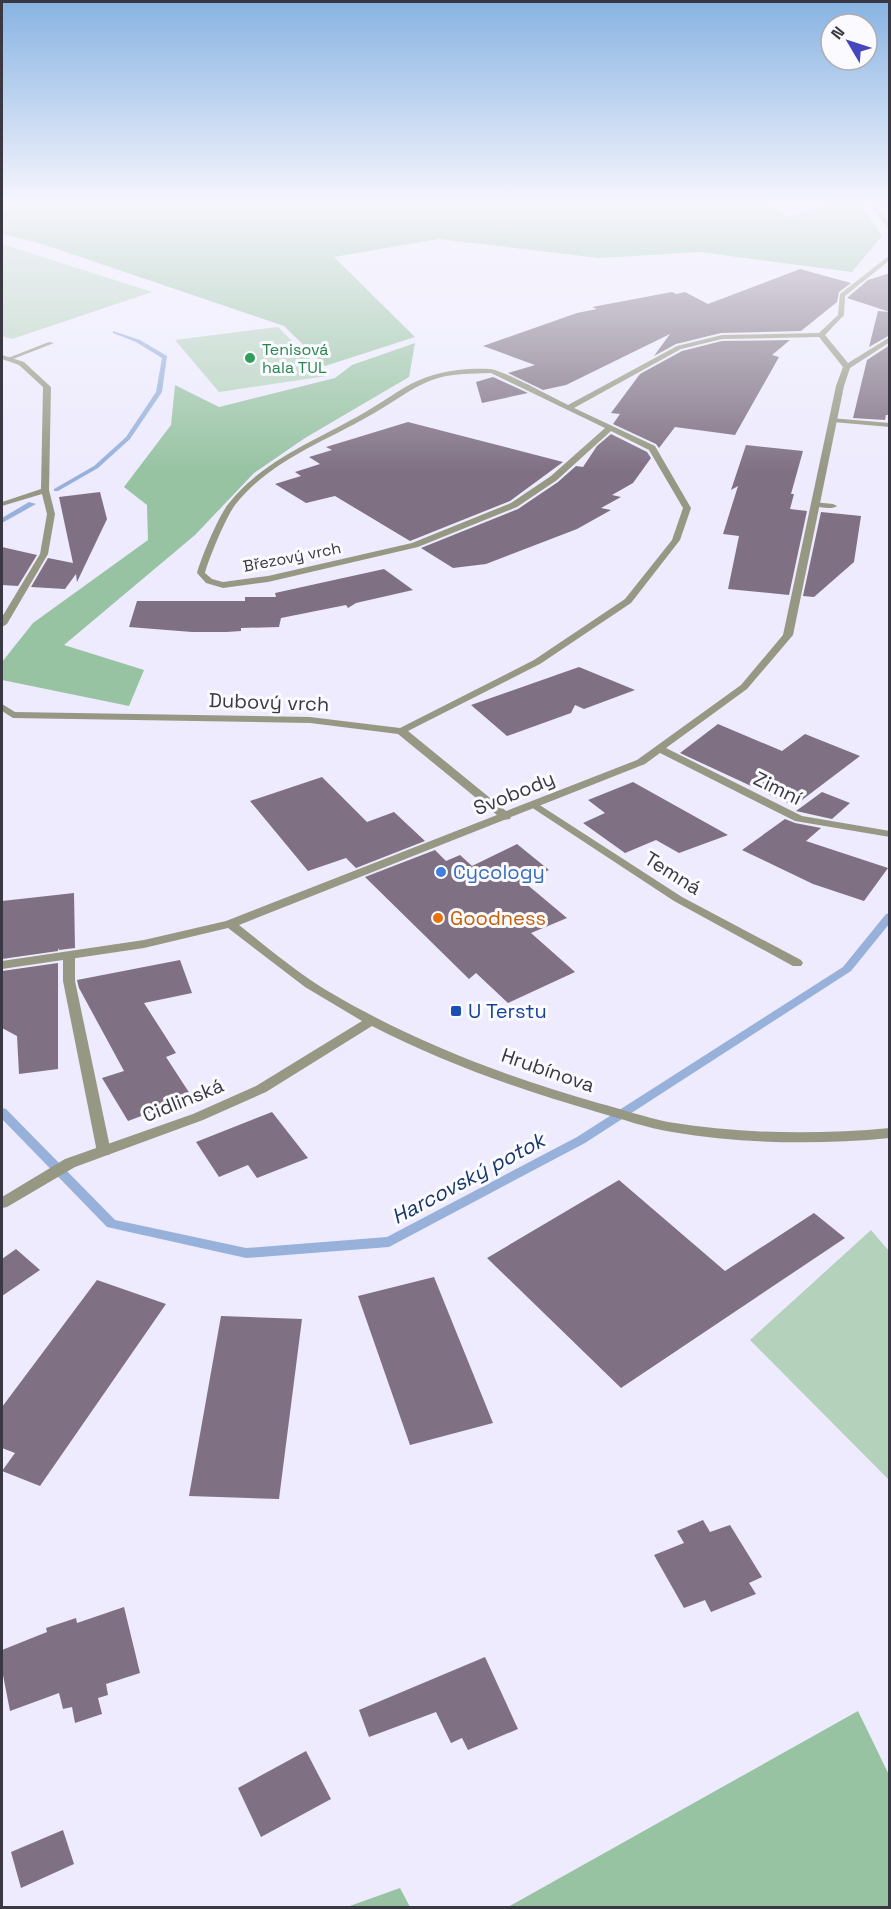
<svg xmlns="http://www.w3.org/2000/svg" width="891" height="1909" font-family="'Space Grotesk',sans-serif">
  <rect width="100%" height="100%" fill="#edebfd"/>
  <path fill="#b4d2bb" d="M2,244l150,48 -140,47 -10,-3z
    M278,327l49,49 -108,16 -44,-52z
    M871,1230l18,21v229l-139,-140z"/>
  <path fill="#97c3a2" d="M2,204h762l25,13 40,-13h32l21,32 -30,36 -152,-20 -101,6 -160,-19 -105,18 81,80 -90,29 -41,-40 -245,-83 -37,-9z
    M415,343l-6,34 -104,61 -51,35 -59,62 -131,110 80,25 -15,36 -127,-26v-18l31,-39 115,-83 -1,-35 -23,-18 47,-62 4,-40 44,22 116,-29 17,-13z
    M858,1711l31,64v132h-381z
    M400,1888l10,19h-63z"/>
  <g fill="none" stroke-linecap="round" stroke-linejoin="round">
    <path fill="#97b1da" fill-rule="evenodd" d="M113,331l27,9 27,16 -5,36 -32,47 -32,29 -40,23h-4v-2l40,-23 32,-29 30,-45 6,-34 -26,-16 -23,-9z
      M29,502l7,2 -34,19v-5z
      M890,913v10l-39,48 -266,172 -196,104 -143,11 -139,-31 -105,-108v-11l4,1 109,111 131,28 141,-11 190,-100 266,-170 43,-53z"/>
  </g>
  <path fill="#7f7183" d="M800,269l51,14 -12,9 -2,10 -36,29 -80,2 -45,11 -22,12 16,-22 -104,51 -23,5 -35,-17 27,-8 -52,-19 94,-33 20,-4 -5,-2 80,-15 4,2 9,-2 23,12z
    M890,273v39l-43,-14 21,-18z
    M878,311l12,1v23l-21,12z
    M790,340l-18,15 7,2 -44,78 -60,-8 -16,21 -3,-4 -43,-20 7,-10 -9,-1 29,-39 42,-23 40,-10z
    M890,345v70h-4l-1,5 -32,-2 14,-58z
    M493,377l35,16 -46,10 -6,-21z
    M408,422l155,40 -53,39 -100,40 -75,-45 -29,7 -31,-19 26,-8 -6,-4 25,-8 -11,-7 23,-7 -6,-3z
    M611,434l36,18 4,6 -18,25 -21,12 9,2 -20,11 10,2 -34,19 -91,35 -33,4 -32,-20 97,-39 40,-27 18,-16 7,1 14,-21z
    M746,445l57,6 -12,43h3l-4,15 17,2 -18,84 -61,-6 11,-53 -16,-2 15,-48 -7,4z
    M100,492l7,27 -30,63 -1,-8 -11,15 -34,-2 17,-29 25,5 -14,-66z
    M821,512l40,4 -7,46 -40,35 -11,-1z
    M2,547l35,8 -19,31 -16,-1z
    M384,569l29,21 -57,13 -8,5 -2,-3 -65,13 -2,9 -38,1v3l-14,1h-35l-63,-5 8,-26h108v-4h31l-1,-4z
    M579,667l56,23 -51,19 -9,-4 -4,8 -64,23 -36,-31z
    M718,724l64,27 23,-17 55,22 -66,50 -114,-53z
    M322,777l45,45 27,-10 31,29 -69,27 -10,-10 -38,13 -58,-70z
    M633,782l95,53 -49,18 -23,-13 -31,13 -42,-30 22,-10 -17,-13z
    M822,792l28,11 -18,16 -36,-8z
    M785,819l10,4 26,5 -15,13 82,27 -24,33 -51,-17 -71,-34z
    M517,844l32,26 -25,12 43,36 -36,15 44,39 -67,31 -32,-30 -7,6 -104,-102 70,-27 11,11 14,-6 12,11z
    M74,893l1,55 -16,2 -1,-2v3l-56,8v-58z
    M180,960l12,33 -48,10 32,50 -10,4 26,40 -64,24 -26,-43 22,-7 -45,-83 -2,-8z
    M58,963v106l-39,5 -2,-38 -15,-8v-57z
    M272,1112l36,46 -51,20 -9,-13 -29,12 -23,-35z
    M619,1180l106,91 89,-58 31,25 -224,150 -134,-130z
    M16,1249l24,21 -38,26v-37z
    M434,1277l59,146 -83,22 -52,-149z
    M97,1280l69,24 -126,182 -38,-15 13,-18 -13,-5v-41z
    M221,1316l81,3 -23,180 -90,-3z
    M703,1520l7,12 20,-7 32,52 -13,6 7,11 -45,18 -6,-12 -21,8 -30,-53 30,-12 -7,-12z
    M124,1607l16,66 -34,11 2,11 -10,3 4,16 -27,9 -3,-16 -9,2 -4,-16 -49,18 -8,-41v-20l45,-18 -1,-4 30,-10 1,5z
    M485,1657l33,72 -50,21 -6,-12 -11,5 -15,-31 -67,25 -10,-27z
    M306,1751l25,48 -70,38 -23,-49z
    M63,1830l11,34 -53,24 -10,-36z"/>
  <g fill="none" stroke-linecap="round" stroke-linejoin="round">
    <path fill="#969883" fill-rule="evenodd" d="M49,342l5,1 -41,16 -5,-1z
      M830,418l60,5v4l-57,-5h-3z
      M813,502l20,2 4,2c-5,4 -17,1 -24,0z
      M535,802l147,95 119,63 2,3 -2,3h-8l-119,-65 -143,-94 -1,-2 1,-2z
      M69,953l6,4v24l36,171 -2,3h-10l-2,-3 -34,-171v-24z"/>
    <path fill="#969883" fill-rule="evenodd" d="M869,204h6l15,20v7z
      M890,255v5l-45,36 -1,19 -19,20 23,28 42,-26v5l-40,26 -6,18 -51,249 -46,54 -81,59 136,68 88,15v6l-95,-16 -135,-68 -15,11 -134,53 -1,2 -6,1 -265,105c28,22 56,46 87,65 84,50 177,86 272,113 23,6 46,14 70,19 73,12 147,13 222,6v10c-73,7 -146,6 -218,-6 -25,-4 -50,-13 -75,-20 -77,-22 -153,-49 -225,-86l-106,66 -63,28 -128,47 -68,40 -5,1v-11l63,-38 128,-45 63,-28 106,-65 -57,-34 -77,-59 -84,20 -142,21v-8l142,-21 82,-19 271,-106 -99,-81 -88,-11 -297,-5 -11,-7v-7l13,8 295,5 90,11 134,-68 91,-61 47,-59 11,-32 -34,-58 -38,-19 -54,49 -40,27 -99,40 -150,35 -45,6 -17,-5 -9,-10c4,-15 22,-58 32,-70 37,-46 94,-65 143,-95 19,-11 34,-24 55,-31 20,-7 42,-9 63,-8 13,1 63,29 78,36l109,-59 45,-11 97,-2 19,-18 2,-21zM819,337l24,30 -7,19 -53,249 -42,50 -104,75 -131,51 -98,-80 132,-67 91,-61 49,-63 11,-32 -36,-62 -81,-38 107,-59 41,-10zM491,373l114,55 -54,48 -40,27 -99,40 -144,33 -45,6 -11,-3 -7,-6c4,-15 21,-56 30,-68 35,-45 94,-65 141,-93 19,-11 35,-24 56,-32 19,-7 39,-6 59,-7z
      M2,355l22,7 27,25 -2,103 6,24 -7,40 -41,70 -5,3v-10l38,-63 7,-40 -5,-20 -40,12v-4l39,-13 2,-102 -24,-22 -17,-6z"/>
  </g>
  <linearGradient id="sky" x2="0" y2="1"><stop stop-color="#87b3e2"/><stop offset="0.43" stop-color="#f7f6fe"/><stop offset="1" stop-color="#f7f6fe" stop-opacity="0"/></linearGradient>
  <rect width="891" height="472" fill="url(#sky)"/>
  <circle fill="#2e9e5b" stroke="#fafaff" stroke-width="2" cx="250" cy="358" r="6"/>
  <circle fill="#3f7fe0" stroke="#fafaff" stroke-width="2" cx="441" cy="872" r="6"/>
  <circle fill="#e8710a" stroke="#fafaff" stroke-width="2" cx="438" cy="918" r="6"/>
  <rect fill="#1a4fb4" stroke="#fafaff" stroke-width="2" x="450" y="1005" width="12" height="12" rx="3"/>
  <g text-anchor="middle" dominant-baseline="central" stroke-width="6" stroke-linejoin="round" paint-order="stroke">
    <g font-size="16" fill="#27864d" stroke="#fafaff" text-anchor="start">
      <text x="262" y="349">Tenisová<tspan x="262" dy="18">hala TUL</tspan></text>
    </g>
    <g font-size="16" fill="#3a3842" stroke="#fafaff">
      <text transform="translate(292 557) rotate(-11)">Březový vrch</text>
    </g>
    <g font-size="20" fill="#3a3842" stroke="#fafaff">
      <text transform="translate(269 702) rotate(2)">Dubový vrch</text>
      <text transform="translate(778 788) rotate(26)">Zimní</text>
      <text transform="translate(514 793) rotate(-22)">Svobody</text>
      <text transform="translate(673 873) rotate(32)">Temná</text>
      <text transform="translate(548 1070) rotate(19)">Hrubínova</text>
      <text transform="translate(183 1100) rotate(-22)">Cidlinská</text>
    </g>
    <g font-size="20" fill="#366cbe" stroke="#fafaff" text-anchor="start">
      <text x="453" y="872">Cycology</text>
    </g>
    <g font-size="20" fill="#c56008" stroke="#fafaff" text-anchor="start">
      <text x="450" y="918">Goodness</text>
    </g>
    <g font-size="20" fill="#164399" stroke="#fafaff" text-anchor="start">
      <text x="468" y="1011">U Terstu</text>
    </g>
    <g font-size="21" font-style="italic" fill="#17376a" stroke="#fafaff">
      <text transform="translate(468 1178) rotate(-28)">Harcovský potok</text>
    </g>
  </g>
  <rect width="891" height="1909" fill="none" stroke="#3a3842" stroke-width="6"/>
  <g transform="translate(849 42) rotate(309)"><circle r="28" fill="#fafaff" stroke="#adacb3" stroke-width="1.5"/>
  <path d="M0-4.5L10 22L0 15L-10 22Z" fill="#4747bd"/>
  <text y="-9" font-size="16" font-weight="bold" text-anchor="middle" fill="#3a3842">N</text>
  </g>
</svg>
